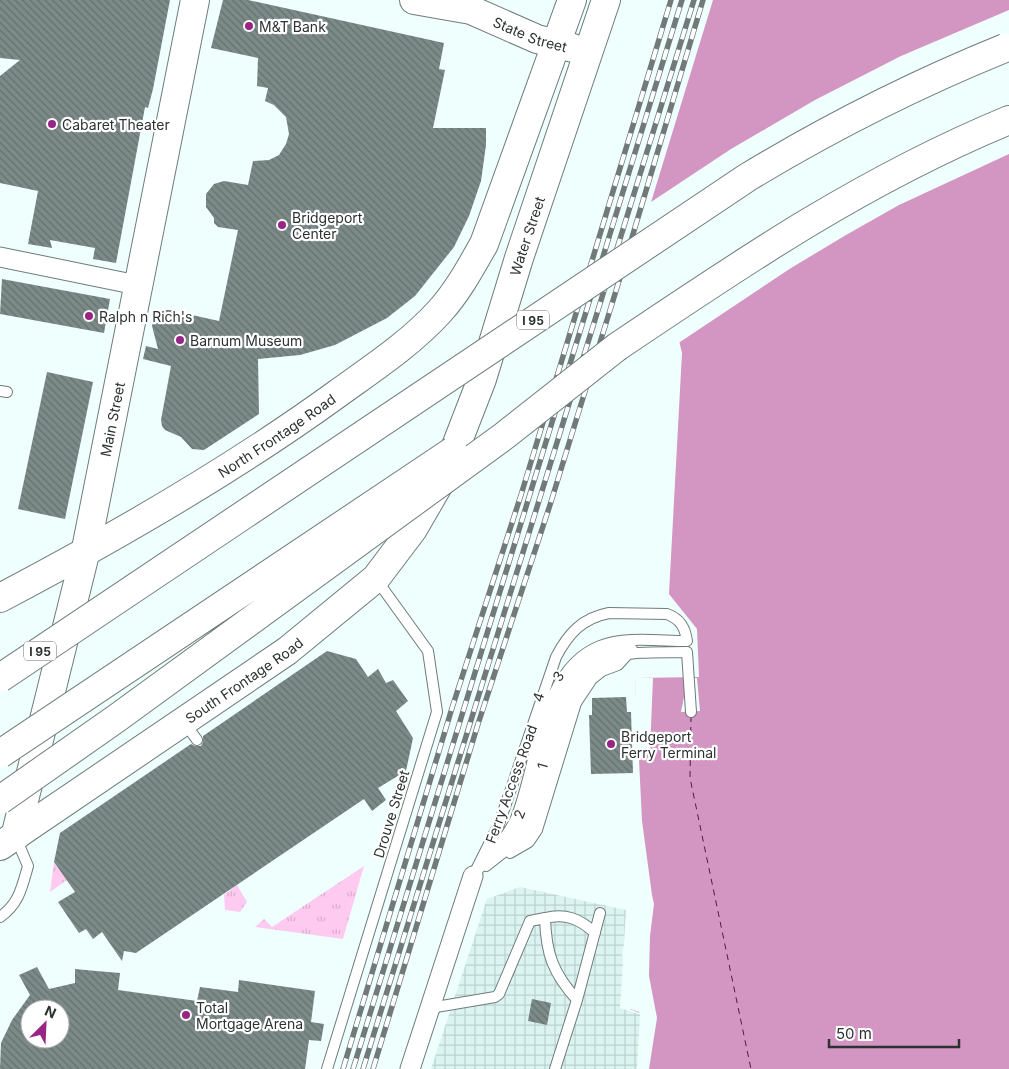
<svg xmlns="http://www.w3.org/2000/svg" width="1009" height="1069" font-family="Inter,sans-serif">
  <defs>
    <pattern id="industrial-grid" width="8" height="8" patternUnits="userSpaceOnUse" patternTransform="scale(1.25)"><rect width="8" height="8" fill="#dbf4f1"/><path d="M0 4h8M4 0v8" fill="none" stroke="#bcd2cf"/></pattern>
    <pattern id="grass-tufts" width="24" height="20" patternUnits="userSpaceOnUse" patternTransform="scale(1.25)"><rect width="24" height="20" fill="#fecaf0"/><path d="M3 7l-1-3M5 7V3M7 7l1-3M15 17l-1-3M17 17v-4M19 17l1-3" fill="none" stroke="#daaece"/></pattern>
    <pattern id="building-back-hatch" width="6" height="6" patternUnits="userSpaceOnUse" patternTransform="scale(1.25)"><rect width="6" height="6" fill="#7c8a88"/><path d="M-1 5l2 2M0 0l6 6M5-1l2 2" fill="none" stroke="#667170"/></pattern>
  </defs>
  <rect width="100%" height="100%" fill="#effffd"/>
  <path fill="url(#industrial-grid)" d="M520,887l106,23 -6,98 22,7 -4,54h-207l56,-170z"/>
  <path fill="url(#grass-tufts)" d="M54,862l13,18 -17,12z
    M364,866l-21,73 -88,-12 9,-8 8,8z
    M237,885l10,17 -7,10 -15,-2 -1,-15z"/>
  <path fill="#d395c2" d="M713,0h296v1069h-369l2,-55 -12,-5 14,-100 8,-14 -10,-74 -7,-143 64,-1 -2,-48 -28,-35 13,-241 -34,-141z"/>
  <path fill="#effffd" d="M1009,10v144l-110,51 -53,30 -55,33 -114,76 -31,-132 2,-8 83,-55 84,-49 86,-44z
    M635,678h18l-3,73 -13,-1z
    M685,678h12l3,33 -19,1 5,-25z
    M652,895l2,9 -4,32 -1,40 8,42 -8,51h-12l3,-54 -1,-3 -11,-4 -6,-55 10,-32 16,-24z"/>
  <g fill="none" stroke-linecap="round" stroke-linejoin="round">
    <path stroke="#5c154f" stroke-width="1" stroke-dasharray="6 5" stroke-linecap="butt" d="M691,716l-1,62 61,291"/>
  </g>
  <path fill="url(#building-back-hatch)" fill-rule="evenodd" d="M0,0h170l-17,89 -5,19 -3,-1 -29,156 -23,-4 2,-11 -45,-8 2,8 -24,-4 10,-53 -38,-8v-107l20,-16 -20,-2z
    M223,0h25l196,43 -5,26 6,1 -12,58h53v17l-5,36 -12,35 -15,31 -39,49 -28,22 -52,27 -35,10 -42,4 1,55 -55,36 -12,-1 -11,-12 -16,-7 -3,-4 -1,-6 10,-54 -28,-7 3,-13 12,3 -6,-23 3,-10 10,-6h6l19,9 2,-4 27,6 19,-91 -20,-3 -4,-4v-5l-8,-11v-13l8,-10 10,-3 24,4 5,-24 16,-1 10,-5 7,-11 3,-10 -3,-17 -12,-12 -9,-4 3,-13 -11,-2 1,-28 -47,-10z
    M2,279l108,20 -6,34 -104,-19z
    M47,372l46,10 -28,137 -47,-10z
    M327,651l29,8 12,18 10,-8 8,14 7,-3 15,21 -12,10 17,27 -7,33 -28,17 8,12 -14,11 -8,-12 -228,154 -12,-2 -2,10 -20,-29 -9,7 -7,-10 -7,4 -21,-31 17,-10 -21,-30 6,-29 131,-89 4,2h6l2,-4v-6z
    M626,697l1,15h4l2,61 -42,1 -2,-59h3v-17z
    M37,967l12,22 26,-6v-14l21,2 24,2 -2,17 79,11 3,-14 38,5 1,-12 76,11 -4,31 13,2 -3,17 -12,-1 -4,29h-305l1,-26 11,-23 18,-25 -11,-20zM30,1009h30v30h-30z
    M532,999l19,4 -4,22 -19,-4z"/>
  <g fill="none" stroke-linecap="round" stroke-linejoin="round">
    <g stroke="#6e7c7a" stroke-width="12">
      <path id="service" d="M0,391l7,1
        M609,613l58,1c13,5 18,13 20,27 -28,0 -62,-5 -87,5 -61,24 -62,119 -84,172 -9,21 -29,40 -43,58l26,-52 57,-167c12,-23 26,-39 53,-44z
        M184,722l13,18
        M508,842c52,-51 21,-192 124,-193
        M510,853l19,-11 8,-12 39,-127 16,-24 10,-8 16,-6 10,-11
        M486,866l37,-29 6,-10 41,-129c30,-52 64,-45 117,-46l4,60
        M0,917c19,-13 22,-30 28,-51l-12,-28
        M577,1000c-24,-27 -31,-46 -32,-82 21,-5 35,1 50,15
        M430,1008l65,-11 4,-3 31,-73 15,-3
        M327,1069l110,-357 -9,-61 -52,-72
        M555,1069l22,-69 23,-87"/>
    </g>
    <g stroke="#6e7c7a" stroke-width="21">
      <path id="minor" d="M0,257l137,28
        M410,1069l63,-193"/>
    </g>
    <g stroke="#6e7c7a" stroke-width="30">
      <g id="secondary">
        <path id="s1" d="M414,0l57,10 66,29 36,9"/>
        <path id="s2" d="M0,598c116,-61 231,-127 337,-204 36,-26 73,-50 103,-83 18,-20 31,-44 44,-67l88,-244"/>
        <path id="s3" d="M15,837l70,-283 110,-554"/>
        <path id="s4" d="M0,846l287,-195 89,-73 37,-49 33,-57 36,-93 37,-121 87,-258"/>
      </g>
    </g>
    <g stroke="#6e7c7a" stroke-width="30">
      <path id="motorway" d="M617,347c129,-87 247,-167 392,-227"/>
    </g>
    <use href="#service" stroke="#fff" stroke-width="10"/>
    <use href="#minor" stroke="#fff" stroke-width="19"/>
    <use href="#secondary" stroke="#fff" stroke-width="28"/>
    <use href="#motorway" stroke="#fff" stroke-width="28"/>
    <g stroke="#717a79" stroke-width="5.5">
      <path id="rail" d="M343,1069l109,-361 69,-213 150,-495
        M353,1069l329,-1069
        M363,1069l331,-1069
        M373,1069l105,-345 72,-219 69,-224 84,-281"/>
    </g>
    <use href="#rail" stroke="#fff" stroke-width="4" stroke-dasharray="11" stroke-linecap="butt"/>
    <g stroke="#6e7c7a" stroke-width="30" stroke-linecap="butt">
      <path id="motorway-bridge" d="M0,678l748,-501c83,-50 168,-93 257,-129
        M0,754l453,-303
        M0,800l117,-82 387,-282 113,-89"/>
    </g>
    <use href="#motorway-bridge" stroke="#fff" stroke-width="28"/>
  </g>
  <g fill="#982583" stroke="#fff" stroke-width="2">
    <circle cx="249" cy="26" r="5"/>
    <circle cx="52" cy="124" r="5"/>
    <circle cx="282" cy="225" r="5"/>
    <circle cx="89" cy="316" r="5"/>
    <circle cx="180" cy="340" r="5"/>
    <circle cx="611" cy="744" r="5"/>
    <circle cx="186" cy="1015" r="5"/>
  </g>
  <g text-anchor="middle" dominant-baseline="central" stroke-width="4.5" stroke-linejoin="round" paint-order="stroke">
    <g fill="#fff" stroke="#6b706f" stroke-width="1">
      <rect x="517" y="310.5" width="32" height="19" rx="4"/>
      <rect x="24" y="641.5" width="32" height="19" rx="4"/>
    </g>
    <g font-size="12" font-weight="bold" fill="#2c3231">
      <text x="533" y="320">I 95</text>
      <text x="40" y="651">I 95</text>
    </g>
    <g font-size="14" fill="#2c3231" stroke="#fff" text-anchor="start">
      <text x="259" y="26">M&amp;T Bank</text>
      <text x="62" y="124">Cabaret Theater</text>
      <text x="292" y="217">Bridgeport<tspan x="292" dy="16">Center</tspan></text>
      <text x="99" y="316">Ralph n Rich's</text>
      <text x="190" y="340">Barnum Museum</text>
      <text x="621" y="736">Bridgeport<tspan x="621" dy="16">Ferry Terminal</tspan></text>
      <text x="196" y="1007">Total<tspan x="196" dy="16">Mortgage Arena</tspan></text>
    </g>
    <g font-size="14" fill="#2c3231" stroke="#fff">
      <text stroke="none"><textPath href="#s1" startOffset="122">State Street</textPath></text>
      <text stroke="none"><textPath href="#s4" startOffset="839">Water Street</textPath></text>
      <text stroke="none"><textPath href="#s3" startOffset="429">Main Street</textPath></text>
      <text stroke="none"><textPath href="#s2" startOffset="321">North Frontage Road</textPath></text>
      <text transform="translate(558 676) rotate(-55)">3</text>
      <text stroke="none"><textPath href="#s4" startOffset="295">South Frontage Road</textPath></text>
      <text transform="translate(538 697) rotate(-72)">4</text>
      <text transform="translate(542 766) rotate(-74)">1</text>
      <text transform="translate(511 784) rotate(-70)">Ferry Access Road</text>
      <text transform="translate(391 814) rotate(-73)">Drouve Street</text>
      <text transform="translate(519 814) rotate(-68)">2</text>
    </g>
  </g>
  <g transform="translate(45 1024) rotate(24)"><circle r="24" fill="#ffffff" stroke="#abadad"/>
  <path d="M0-4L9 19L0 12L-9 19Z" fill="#982583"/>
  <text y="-8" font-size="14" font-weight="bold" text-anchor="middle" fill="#2c3231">N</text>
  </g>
  <path d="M829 1039v8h130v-8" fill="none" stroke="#2c3231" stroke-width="2.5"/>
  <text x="836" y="1039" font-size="15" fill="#2c3231" stroke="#ffffff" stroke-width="4" paint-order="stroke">50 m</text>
</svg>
